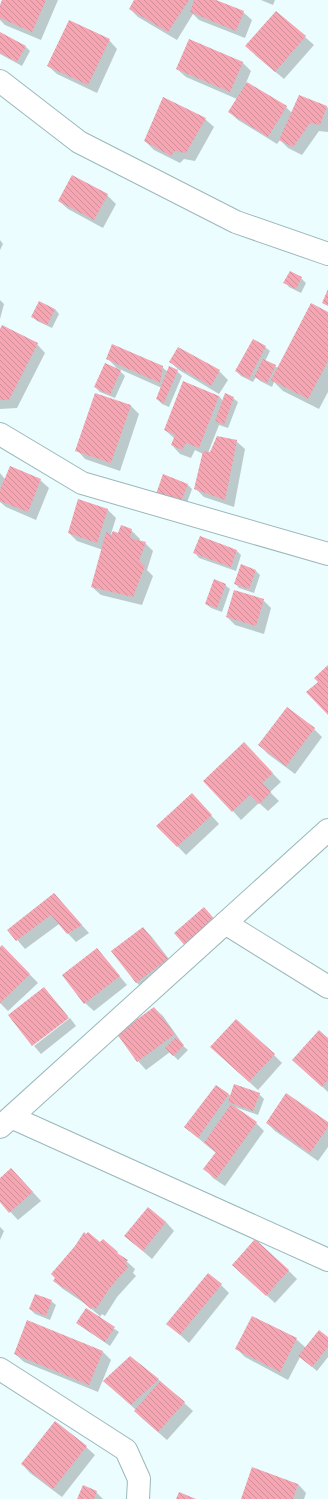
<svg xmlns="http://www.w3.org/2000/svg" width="328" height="1499" font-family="Rubik,sans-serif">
  <defs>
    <pattern id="building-back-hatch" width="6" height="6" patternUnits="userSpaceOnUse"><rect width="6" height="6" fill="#f6a6b3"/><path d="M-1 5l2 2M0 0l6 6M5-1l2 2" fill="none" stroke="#d18e99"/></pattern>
  </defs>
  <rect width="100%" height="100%" fill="#ebfdfe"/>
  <path fill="#0003" d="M3,0h55l-17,40 -36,-15 -5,-5v-12z
    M135,0h78l30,12 9,8 -7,18 -46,-18 -6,-6 -16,26 -39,-23 -8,-8z
    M261,0h14l-2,5z
    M0,33l26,14 4,4 -8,15 -22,-12z
    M305,37l9,8 -30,34 -29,-24z
    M109,40l8,9 -20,44 -40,-19 -9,-8z
    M190,40l53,23 8,8 -5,12 40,24 6,6 34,-7 2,2v24l-9,-1 -17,24 -14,-7 -8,-8 -3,4 -39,-24 -9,-8 8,-13 -51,-22 -9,-8z
    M205,119l9,8 -19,34 -11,-2 -4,4 -26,-13 -9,-9z
    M73,177l34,18 9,9 -13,24 -35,-19 -9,-8z
    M0,240l3,4 -3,6z
    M301,278l5,5 -5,10 -12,-6 -4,-5z
    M0,300l4,4 -4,15z
    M55,309l4,5 -7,14 -15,-7 -5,-5z
    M328,313v79l-9,17 -36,-18 -9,-9 -2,5 -12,-6 -4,-4 -3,5 -12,-6 -5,-5 29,-24 5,4 -5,10 13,7z
    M0,331l37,13 8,9 -28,55 -17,1z
    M107,358l55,9 6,5 9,-1 5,5 -13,31 -7,-3 -5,-5 5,-11 -45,-20 8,8 -10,22 -15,-6 -5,-5 24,-17z
    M170,362l49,9 9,9 -9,14 -40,-24z
    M96,394l35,12 8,8 -19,57 -35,-12 -8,-9z
    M219,396l4,5 10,-3 5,4 -10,26 -9,-3 -11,28 28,-12 9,8 -11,58 -30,-10 -9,-9 8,-34 -8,-4 -4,8 -11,-4 -8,-9 3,-6 -10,-9z
    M0,473l5,6 35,1 9,8 -13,32 -30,-13 -6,-5z
    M164,476l24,9 4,4 -7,19z
    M108,510l8,8 -6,19 21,-7 9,9 -1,2 6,2 8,8 -6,19 6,6 -11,29 -41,-10 -9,-8 11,-37 -26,-9 -8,-8z
    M200,538l37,13 4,4 -5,16 -37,-13 -4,-5z
    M256,571l4,4 -6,18 -15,-5 -4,-5z
    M225,585l5,4 -8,23 -11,-4 -5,-4z
    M263,600l8,8 -7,26 -29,-9 -8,-8z
    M314,729l8,8 -27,37 -27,-20 -9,-9z
    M252,752l29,30 -11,10 9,9 -11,10 -9,-8 -18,17 -8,-9z
    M200,803l19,21 -33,31 -28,-29z
    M54,894l35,39 -13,9 -17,-18 -34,25 -16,-19z
    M143,928l8,8 25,32 -31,23 -8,-8 -24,-32z
    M2,946l36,37 -30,28 -8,-8v-55z
    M97,949l30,36 -33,26 -9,-8z
    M44,988l24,28 -36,29z
    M154,1008l9,8 19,27 -1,1 7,6 -10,10 -8,-8 -24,18 -8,-9 -20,-27z
    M70,1018l6,8 -35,28 -7,-8z
    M328,1039v53l-26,-24z
    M220,1055h54l8,8 -24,27z
    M216,1086l15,10 28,-2 5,5 -6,16 -23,-8 21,16 8,8 -39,55 -12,-8 -8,-9 11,-16 -31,-26z
    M267,1123h61v24l-10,14 -43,-30z
    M20,1178l21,23 -23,19 -18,-19v-21z
    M166,1222l8,9 -22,28 -27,-23z
    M0,1227l4,4 -4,9z
    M103,1240l32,29 -2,4 3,3 -19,21 -12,19 -3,-2 -3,4 20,14 -9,14 -28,-19 -5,-4 23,-7 -16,-13 -21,-14 -9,-8z
    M233,1265l55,5 9,9 -22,24z
    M221,1285l8,8 -40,50 -21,-19z
    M51,1301l5,4 -6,15 -15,-6 -5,-5z
    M328,1338v19l-11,14 -17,-14 -12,23 -43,-23 -8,-8 59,-10 10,9z
    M103,1352l8,8 -13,32 -74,-30 -9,-8z
    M130,1357l29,23 34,31 -26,29 -24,-21 -8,-8 1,-1 -32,-29z
    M86,1447l9,8 -33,42 -32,-24 -8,-9z
    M298,1484l8,9 -2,6h-62z
    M96,1492l7,7h-25z"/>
  <path fill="url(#building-back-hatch)" d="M2,0h44l-14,32 -32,-14v-13z
    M134,0h55l-21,32 -39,-23z
    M194,0h22l28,11 -8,20 -46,-19z
    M276,11l30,25 -31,36 -30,-26z
    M69,20l41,19 -22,46 -41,-19z
    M0,32l26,14 -9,16 -17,-9z
    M189,39l54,23 -13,30 -54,-23z
    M247,82l40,24 -19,31 -40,-25z
    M299,95l28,11 -7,19 -10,-2 -17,24 -14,-7z
    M163,97l43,21 -20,35 -11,-2 -4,5 -27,-15z
    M72,175l36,19 -14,26 -36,-19z
    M290,271l12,6 -6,12 -13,-6z
    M328,289v17l-6,-3z
    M39,301l16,8 -8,16 -16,-8z
    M311,303l17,9v49l-20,38 -37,-19z
    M2,325l36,18 -29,57h-9v-71z
    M253,339l13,7 -17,33 -14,-8z
    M112,344l51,22 -3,17 -54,-24z
    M178,347l42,23 -9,16 -42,-24z
    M263,359l13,6 -9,18 -13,-6z
    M105,363l16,7 -11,25 -16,-8z
    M169,366l9,4 -14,33 -8,-4z
    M183,381l36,15 -20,52 -13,-5 -4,7 -11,-5 4,-10 -11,-5z
    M95,393l36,12 -20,58 -36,-12z
    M225,393l9,4 -10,28 -9,-4z
    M217,436l20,4 -12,60 -31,-11 9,-38 7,1z
    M10,466l31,13 -13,33 -28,-11v-11z
    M163,474l25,10 -8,20 -24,-10z
    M78,499l30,10 -11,34 -29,-10z
    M121,525l11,4 -2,9 16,4 -7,19 6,5 -12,31 -42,-10 15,-55 5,3 2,-4 5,2z
    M200,536l37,14 -6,17 -38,-14z
    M241,564l15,6 -7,19 -15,-5z
    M214,579l12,5 -9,24 -12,-4z
    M234,590l30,9 -8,27 -30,-9z
    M328,665v50l-22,-23 12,-10 -4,-4z
    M287,707l28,21 -29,38 -28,-21z
    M244,742l29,31 -11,10 9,9 -12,12 -9,-9 -18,17 -29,-31z
    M192,793l20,22 -35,32 -21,-21z
    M54,893l28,32 -15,9 -16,-19 -35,26 -9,-11z
    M204,907l13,15 -30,26 -13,-15z
    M143,927l25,32 -32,24 -25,-32z
    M2,945l28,29 -30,29v-56z
    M97,948l23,28 -36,28 -22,-29z
    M44,987l25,31 -37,28 -24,-31z
    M154,1007l21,27 -38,28 -20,-28z
    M236,1019l39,35 -26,28 -39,-35z
    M319,1030l9,8v42l-6,7 -30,-27z
    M176,1037l8,8 -11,11 -8,-8z
    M234,1084l26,9 -7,18 -25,-9z
    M216,1085l13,9 -31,44 -14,-11z
    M286,1093l42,29v5l-18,26 -44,-30z
    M231,1104l26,18 -41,57 -13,-10 13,-17 -12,-9z
    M11,1168l22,24 -24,21 -9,-11v-24z
    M148,1207l18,15 -23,29 -19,-15z
    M84,1232l2,2 2,-2 12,10 3,-3 15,13 -1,1 11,7 -3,4 3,3 -19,22 -13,20 -3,-2 -2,2 -17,-15 -21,-13 2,-3 -4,-4 24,-28z
    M255,1239l34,31 -23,26 -34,-31z
    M208,1273l14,11 -42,51 -14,-11z
    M35,1294l17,6 -6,16 -17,-7z
    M86,1308l29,19 -10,15 -29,-19z
    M252,1316l45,22 -17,34 -45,-23z
    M27,1320l76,31 -14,34 -75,-31z
    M319,1330l9,7v10l-16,20 -14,-11z
    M130,1356l29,23 -28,26 -28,-24z
    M160,1381l25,21 -27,30 -24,-21z
    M55,1421l32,25 -34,43 -32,-25z
    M252,1467l46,17 -5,15h-52z
    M83,1485l14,6 -3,8h-17z
    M179,1492l17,7h-20z"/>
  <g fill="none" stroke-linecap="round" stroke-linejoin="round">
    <g stroke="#9bb8ba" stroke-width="24">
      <path id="minor" d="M0,81l79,61 157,80 92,32
        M0,434l82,49 246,71
        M225,923l103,64
        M11,1117l317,143
        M0,1127l328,-297
        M0,1369l126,81 13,29 -1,20"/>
    </g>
    <use href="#minor" stroke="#fff" stroke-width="22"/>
  </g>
</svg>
